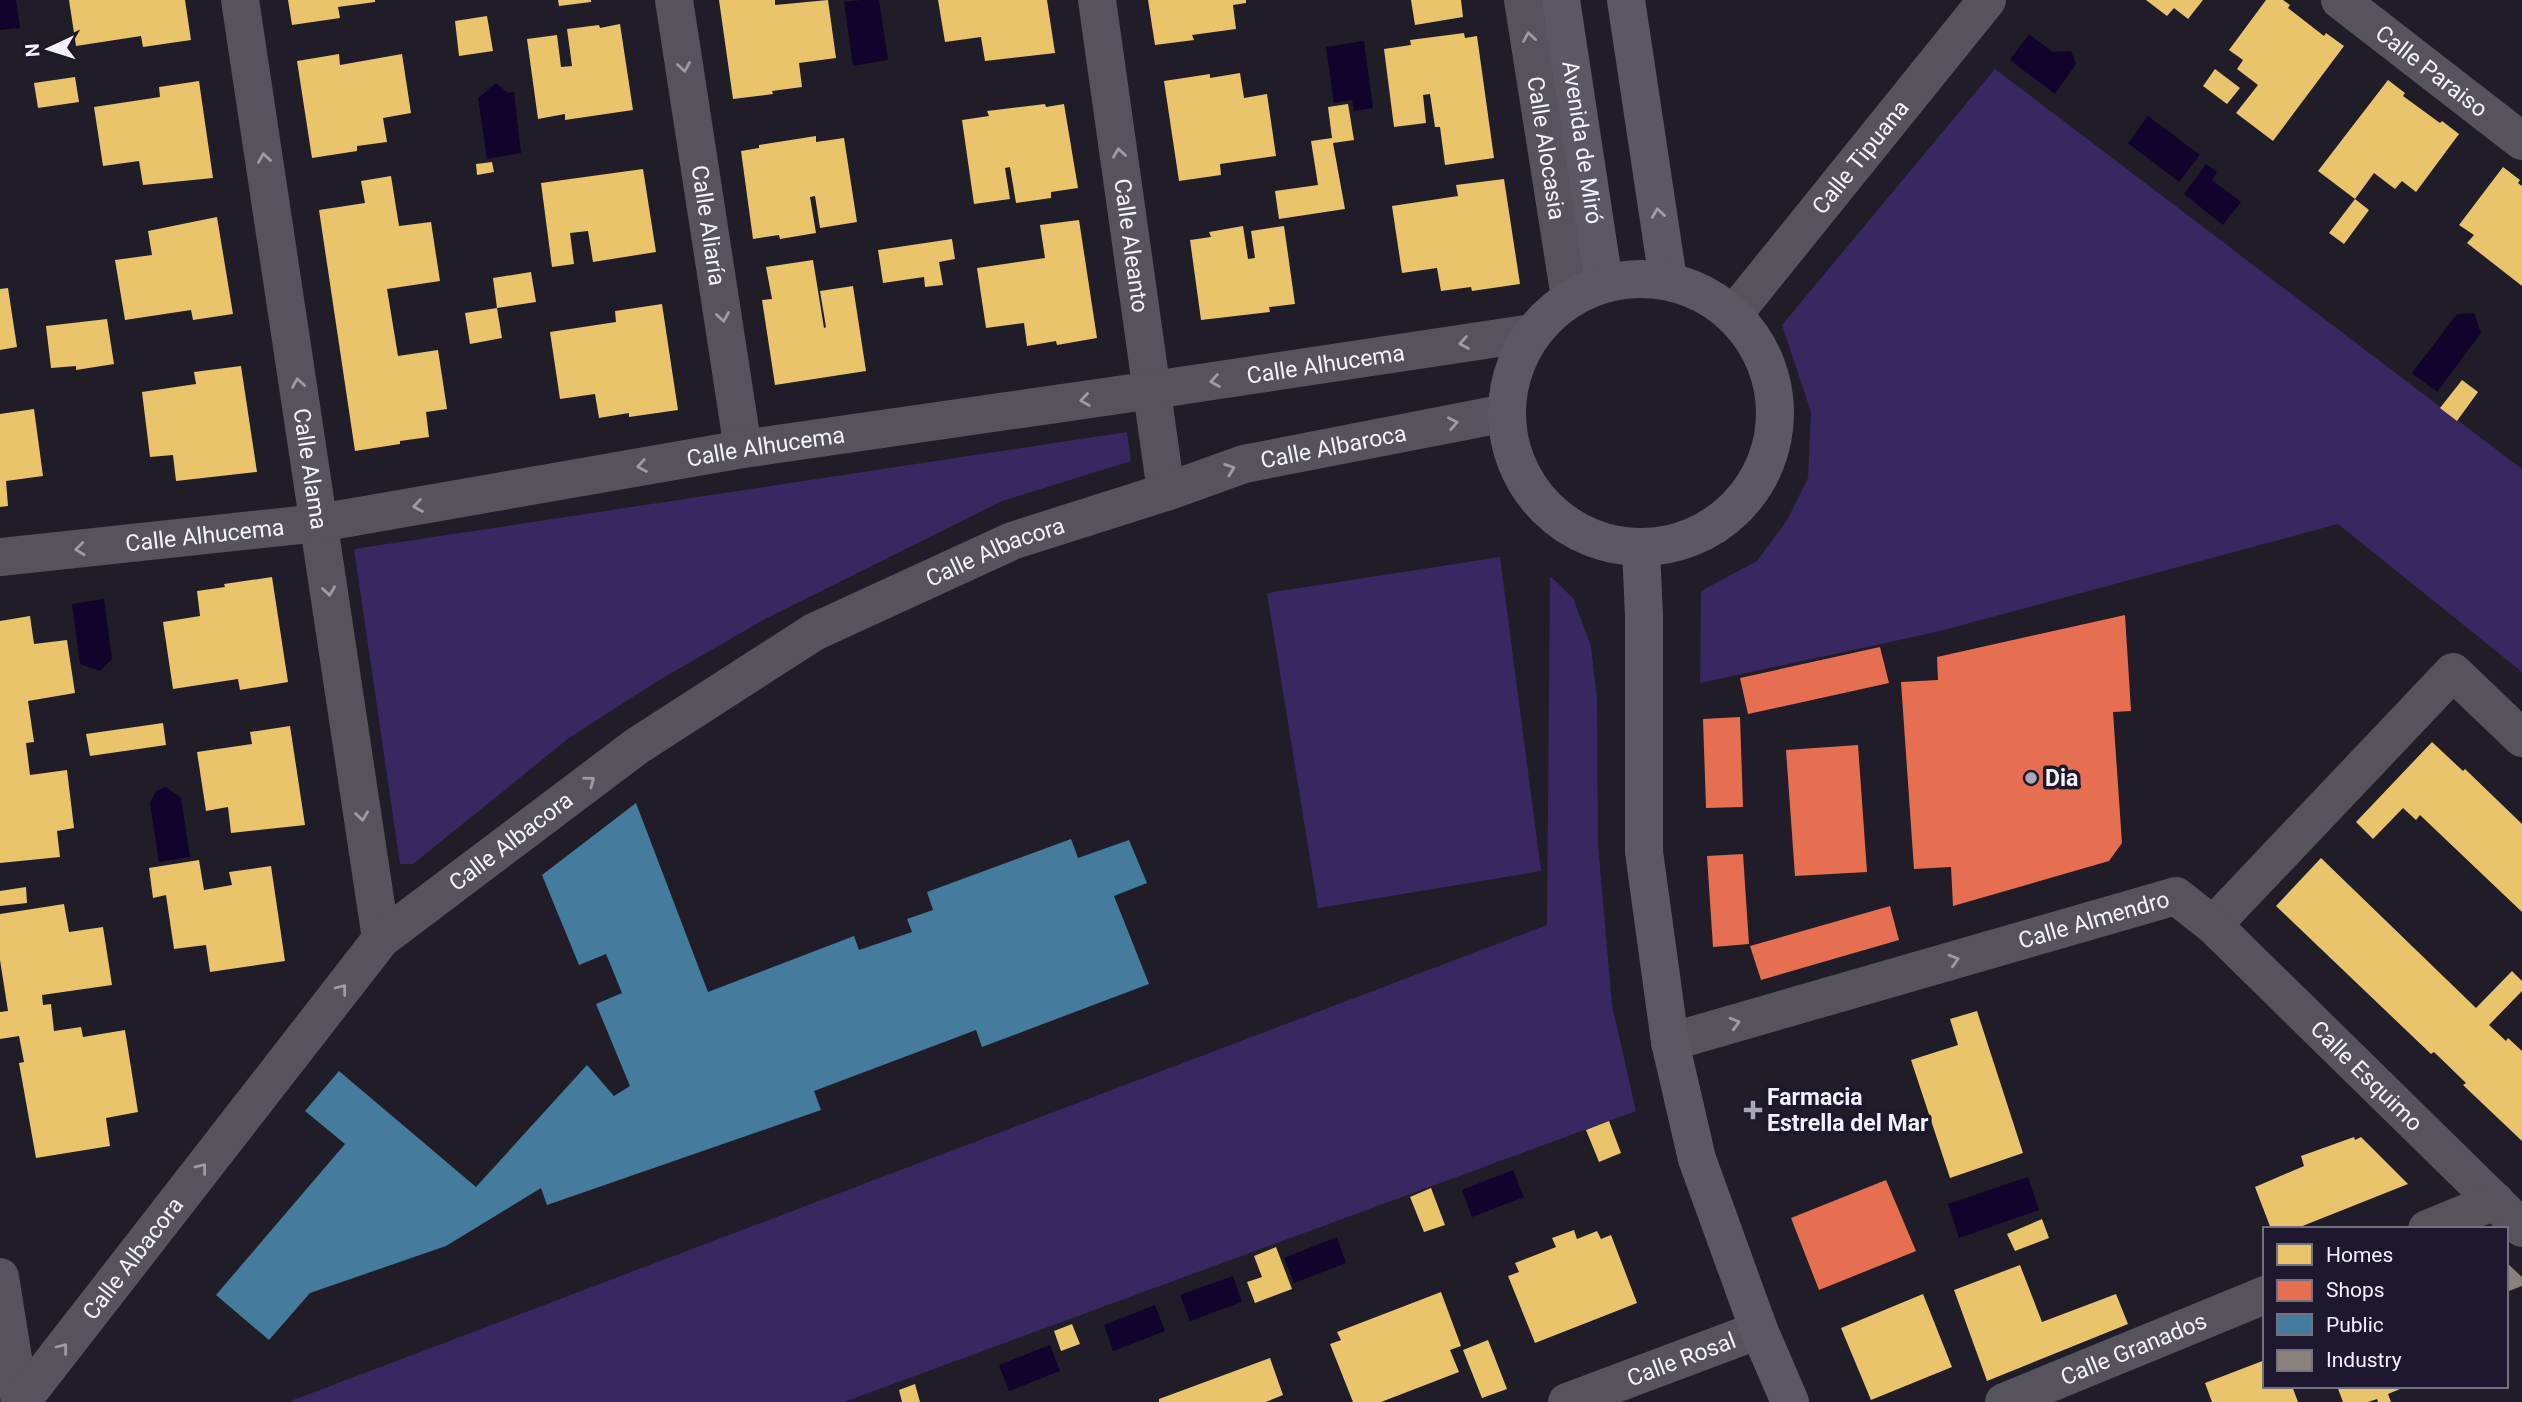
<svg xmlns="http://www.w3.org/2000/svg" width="2522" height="1402" font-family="Roboto,sans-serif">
  <rect width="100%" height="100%" fill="#201d28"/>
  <path fill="#382761" d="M1995,69l527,400v203l-184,-148 -402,108 -236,51 1,-92 56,-30 30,-41 21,-42 3,-66 -29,-87z
    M1127,432l4,29 -129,40 -237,118 -109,63 -87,56 -156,126h-13l-46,-315z
    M1500,557l41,314 -223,37 -51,-315z
    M1550,576l23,22 18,48 6,53 1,146 14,160 24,106 -792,291h-556l1259,-477z"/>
  <path fill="#11032c" d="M0,0h16l4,28 -20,2z
    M861,0h18l9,60 -35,6 -9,-64z
    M2029,34l24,18 18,-1 5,13 -21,30 -45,-34z
    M1364,41l9,67 -19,3 -2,-11 -18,3 -8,-56z
    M496,83l12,10 6,-1 7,61 -34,6 -9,-61z
    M2148,116l52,39 -21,27 -51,-39z
    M2206,164l11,8 -5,8 29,22 -18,23 -39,-31z
    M2474,313l7,20 -44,59 -25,-19 45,-59z
    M104,599l8,60 -12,12 -20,-7 -8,-60z
    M166,787l15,11 9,59 -31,5 -9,-59 6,-12z
    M1513,1170l11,27 -52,20 -10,-27z
    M2028,1177l11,33 -80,28 -11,-34z
    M1337,1237l9,26 -52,20 -10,-25z
    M1233,1276l9,26 -52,19 -10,-26z
    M1155,1305l10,26 -52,20 -9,-26z
    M1050,1345l10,26 -51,20 -10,-26z"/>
  <path fill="#e9c46a" d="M69,0h116l6,40 -48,7 -2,-11 -65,10z
    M288,0h87v2l-37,5 2,11 -48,7z
    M558,0h33v2l-32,4z
    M719,0h56v5l53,-5 8,58 -37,5 3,24 -30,4 1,3 -40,5z
    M938,0h109l8,53 -70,8 -4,-24 -36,5z
    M1148,0h98v3l-13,2 3,24 -44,6 2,5 -39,5z
    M1411,0h50l2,17 -48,8z
    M2146,0h57l-15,19 -14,-11 -7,8z
    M2266,0h17l7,5 -2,3 36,28 2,-3 18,13 -71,95 -37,-28 22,-28 -21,-16 6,-9 -14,-10z
    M487,16l6,35 -34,5 -4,-35z
    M620,24l13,86 -68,10v-6l-27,5 -11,-80 30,-4 4,32 11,-1 -5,-37 32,-4 1,3z
    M1464,33l1,5 12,-2 17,122 -49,7 -5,-38h-5l-5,-33 -7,1 3,28 -32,4 -10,-78 27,-4 -1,-5z
    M339,54l1,11 62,-11 9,59 -28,5 4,24 -30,4v5l-45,7 -15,-97z
    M2215,69l25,19 -13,16 -24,-18z
    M1240,73l4,25 23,-4 9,62 -56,8 1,11 -42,6 -15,-100 46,-7v4z
    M75,77l4,25 -41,6 -4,-25z
    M2388,80l17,13 -2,3 37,27 2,-2 17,13 -43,58 -14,-11 -7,8 -21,-16 -19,26 -37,-28z
    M199,81l14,97 -70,7 -4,-24 -36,5 -9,-59 66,-10 -1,-10z
    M1045,104l1,3 18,-3 14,84 -27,4v6l-35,5 -6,-36 -5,1 5,31 -36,5 -12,-84 27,-4 -2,-5z
    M1348,104l6,36 -21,3 12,66 -66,10 -4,-28 43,-6 -7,-44 21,-3 -4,-31z
    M816,136v6l28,-4 13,84 -37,6 -5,-32 -5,1 6,36 -36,6 -1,-4 -26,4 -12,-88 18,-3v-3z
    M492,162l2,10 -17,3 -1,-11z
    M2503,167l17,13 -2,3 4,3v100l-55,-43 7,-8 -15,-10z
    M643,169l13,83 -63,10 -5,-31 -18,2 4,31 -22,3 -11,-84z
    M391,176l8,50 32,-4 9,59 -53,8 11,67 40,-6 9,59 -21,3 3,25 -29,4v3l-45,7 -36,-241 46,-7 -4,-22z
    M1504,179l16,105 -48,7 -1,-4 -30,4 -4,-23 -35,5 -10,-67 66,-10 -2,-11z
    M2355,199l14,11 -25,34 -15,-11z
    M217,217l16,97 -40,6 -2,-10 -66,10 -10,-60 37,-5 -4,-24z
    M1079,220l18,118 -40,7 -1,-4 -29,5 -3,-23 -38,5 -9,-60 68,-10 -5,-33z
    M1243,226l5,33 7,-1 -4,-27 33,-5 11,78 -26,3 1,5 -69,8 -11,-80 21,-3 -2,-5z
    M952,239l3,20 -16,3 4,23 -18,2 -1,-10 -41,6 -5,-33z
    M813,260l11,68 2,-1 -6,-36 33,-5 13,85 -91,14 -13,-85 10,-1 -6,-32z
    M531,272l5,30 -39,6 -4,-30z
    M8,288l9,59 -17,3v-61z
    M662,304l16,106 -49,7v-4l-30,5 -4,-24 -35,5 -10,-67 66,-10 -1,-11z
    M497,308l5,30 -32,6 -5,-31z
    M107,319l7,45 -38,6v-4l-25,2 -5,-42z
    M241,366l16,106 -81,9 -3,-26 -23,2 -8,-65 54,-8 -2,-12z
    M2462,380l16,12 -21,29 -17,-13z
    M34,409l9,67 -37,5 2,25 -8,1v-93z
    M272,577l16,105 -48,8 -2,-11 -65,10 -10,-67 37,-6 -3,-25 28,-4 -1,-3z
    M30,616l4,28 33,-4 8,53 -47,8 6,41 -8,1 4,32 37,-5 7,58 -17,3 3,26 -60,6v-242z
    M163,723l3,22 -76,11 -4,-22z
    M290,726l15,99 -74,8 -3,-26 -22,4 -9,-59 55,-8 -2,-12z
    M2432,742l31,29 2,-2 57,55v88l-102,-97 -4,5 -13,-12 -30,31 -17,-17z
    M2321,858l155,150 36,-37 10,10v10l-33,34 17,16 2,-3 14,13v90l-59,-56 3,-2 -32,-31 -3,2 -155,-148z
    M199,860l5,30 28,-5 -3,-13 42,-6 14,95 -75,11 -4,-27 -32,4 -8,-54 -13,3 -4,-30z
    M26,887l1,16 -27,3v-15z
    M64,904l5,28 34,-5 9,58 -70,10 1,10 8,-1 3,27 27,-4 2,10 42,-7 13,82 -32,6 4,28 -74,12 -17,-95 5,-1 -5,-26 -19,3v-27l8,-1 -8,-51v-46z
    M1977,1011l46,142 -73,25 -39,-118 47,-15 -8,-26z
    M1609,1121l12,32 -22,9 -13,-32z
    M2354,1137l1,3 6,-3 47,47 -113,45h-24l-16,-42 49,-21 -3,-10z
    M1431,1188l14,37 -21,7 -14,-35z
    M2042,1219l7,19 -34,13 -8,-17z
    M1574,1230l3,9 20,-8 4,8 10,-4 26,68 -102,40 -27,-67 11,-4 -4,-9 41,-16 -4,-9z
    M1276,1247l16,42 -37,14 -8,-21 15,-5 -8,-21z
    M2020,1265l22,57 74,-28 12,30 -141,57 -33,-91z
    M1441,1292l20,54 -11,4 9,22 -78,30h-28l-23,-58 11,-4 -4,-8z
    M1923,1294l29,73 -81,33 -30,-72z
    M1072,1324l8,20 -19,7 -7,-20z
    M1488,1340l19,49 -25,9 -19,-48z
    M1270,1358l13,37 -17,7h-107v-3z
    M2265,1360v26h27l6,16h-86l-7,-19z
    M915,1384l5,18h-18l-3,-12z
    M2337,1386h70l-19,8 3,8h-13l-1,-3 -9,3h-25z"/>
  <path fill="#e76f51" d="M2125,615l6,96 -18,1 9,131 -13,18 -156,45 -2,-39 -37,2 -13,-187 37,-2 -1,-23z
    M1880,647l9,36 -141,31 -8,-36z
    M1740,717l3,90 -37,1 -3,-89z
    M1858,745l9,127 -72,4 -9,-126z
    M1743,854l6,90 -36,3 -6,-91z
    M1890,906l9,34 -138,40 -11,-34z
    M1886,1180l30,71 -97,39 -28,-72z"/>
  <path fill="#457b9d" d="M636,803l72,189 146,-56 5,14 53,-18 -5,-13 26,-9 -6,-18 144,-53 7,19 51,-18 18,43 -33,13 35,88 -167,63 -6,-17 -162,61 7,19 -274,95 -6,-17 -95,58 -136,47 -41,47 -53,-45 129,-151 -40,-33 34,-40 137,116 111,-122 27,31 16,-10 -34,-82 26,-11 -16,-39 -27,11 -37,-90z"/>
  <path fill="#8a817c" d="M2506,1262l16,15v9l-16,6z"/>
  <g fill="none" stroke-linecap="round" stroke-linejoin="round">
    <g stroke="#56535c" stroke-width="38">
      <path id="s1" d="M240,0l141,939"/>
      <path id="s2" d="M674,0l69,449"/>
      <path id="s3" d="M1097,0l69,492"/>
      <path id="s4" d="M1523,0l47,298"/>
      <path id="s5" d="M2340,0l182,141"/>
      <path id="s6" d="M1733,315l254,-315"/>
      <path id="s7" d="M0,557l319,-34 424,-74 410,-59 379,-57"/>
      <path d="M2213,925l240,-253 69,66"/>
      <path id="s8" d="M1670,1042l506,-146 37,29 309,303"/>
      <path d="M2427,1229l68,-28"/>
      <path d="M0,1277l20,125"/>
      <path id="s9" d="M21,1402l360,-463 256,-193 177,-114 198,-91 154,-49 78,-28 262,-51"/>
      <path id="s10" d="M1567,1402l192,-72"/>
      <path id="s11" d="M2004,1402l261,-107"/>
    </g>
    <g stroke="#5b5864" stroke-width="38">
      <path id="s12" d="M1561,0l43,283"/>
      <path d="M1626,0l42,280"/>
      <circle cx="1641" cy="413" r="134"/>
      <path d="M1641,549l3,67v236l26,190 27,117 62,171 31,72"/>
    </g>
  </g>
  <defs><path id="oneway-chevron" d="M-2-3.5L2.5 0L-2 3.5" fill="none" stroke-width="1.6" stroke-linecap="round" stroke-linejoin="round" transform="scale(1.75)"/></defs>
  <g stroke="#9e9ba5">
    <use href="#oneway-chevron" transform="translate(1529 37) rotate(-99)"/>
    <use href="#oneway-chevron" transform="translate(684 67) rotate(81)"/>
    <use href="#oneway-chevron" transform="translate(1119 153) rotate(-98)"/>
    <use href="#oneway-chevron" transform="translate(264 158) rotate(-99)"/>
    <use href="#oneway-chevron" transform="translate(723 317) rotate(81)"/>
    <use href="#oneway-chevron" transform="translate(1464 343) rotate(171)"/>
    <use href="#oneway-chevron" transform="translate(1215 381) rotate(171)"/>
    <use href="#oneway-chevron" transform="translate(298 383) rotate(-99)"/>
    <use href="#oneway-chevron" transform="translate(1085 400) rotate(172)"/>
    <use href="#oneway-chevron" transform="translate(1453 423) rotate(-11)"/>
    <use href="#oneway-chevron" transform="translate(642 466) rotate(170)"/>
    <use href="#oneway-chevron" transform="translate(1230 469) rotate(-20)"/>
    <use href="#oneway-chevron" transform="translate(418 506) rotate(170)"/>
    <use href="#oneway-chevron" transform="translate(80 549) rotate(174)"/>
    <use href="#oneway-chevron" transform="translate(329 591) rotate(82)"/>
    <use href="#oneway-chevron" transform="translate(590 781) rotate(-37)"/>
    <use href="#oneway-chevron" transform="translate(362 816) rotate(82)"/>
    <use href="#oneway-chevron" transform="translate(1954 960) rotate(-16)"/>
    <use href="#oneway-chevron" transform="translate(342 989) rotate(-52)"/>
    <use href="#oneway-chevron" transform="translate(1735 1023) rotate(-16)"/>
    <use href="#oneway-chevron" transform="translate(202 1168) rotate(-52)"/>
    <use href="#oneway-chevron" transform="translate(63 1348) rotate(-52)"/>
  </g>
  <use stroke="#a09eaa" href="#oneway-chevron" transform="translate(1658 213) rotate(-98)"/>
  <g fill="#aaa8b4" stroke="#1d182d" stroke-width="2.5">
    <circle cx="2031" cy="778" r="7"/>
    <path d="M1749.5 1099.5h7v7h7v7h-7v7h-7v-7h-7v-7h7z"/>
  </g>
  <g text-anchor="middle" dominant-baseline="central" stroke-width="7" stroke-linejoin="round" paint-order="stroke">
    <g font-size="23" fill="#f5f3ff" stroke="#1d182d">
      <text stroke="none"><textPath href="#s5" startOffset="116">Calle Paraiso</textPath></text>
      <text stroke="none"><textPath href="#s12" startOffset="144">Avenida de Miró</textPath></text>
      <text stroke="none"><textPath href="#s4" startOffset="150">Calle Alocasia</textPath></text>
      <text stroke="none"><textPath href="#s6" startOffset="203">Calle Tipuana</textPath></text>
      <text stroke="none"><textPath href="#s2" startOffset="228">Calle Aliaría</textPath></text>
      <text stroke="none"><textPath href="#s3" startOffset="248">Calle Aleanto</textPath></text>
      <text stroke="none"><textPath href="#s7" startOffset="1340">Calle Alhucema</textPath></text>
      <text stroke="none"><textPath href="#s7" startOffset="774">Calle Alhucema</textPath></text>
      <text stroke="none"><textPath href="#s9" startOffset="1671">Calle Albaroca</textPath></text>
      <text stroke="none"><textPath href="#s1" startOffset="474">Calle Alama</textPath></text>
      <text stroke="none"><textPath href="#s7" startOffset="206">Calle Alhucema</textPath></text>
      <text stroke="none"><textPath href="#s9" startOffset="1316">Calle Albacora</textPath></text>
      <text stroke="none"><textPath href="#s9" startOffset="749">Calle Albacora</textPath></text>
      <text stroke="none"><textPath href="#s8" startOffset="441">Calle Almendro</textPath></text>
      <text stroke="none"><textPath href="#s8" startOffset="789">Calle Esquimo</textPath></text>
      <text stroke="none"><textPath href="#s9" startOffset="182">Calle Albacora</textPath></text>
      <text stroke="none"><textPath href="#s11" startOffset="140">Calle Granados</textPath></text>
      <text stroke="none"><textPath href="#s10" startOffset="122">Calle Rosal</textPath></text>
    </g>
    <g font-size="23" font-weight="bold" fill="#f5f3ff" stroke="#1d182d" text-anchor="start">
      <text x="2045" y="778">Dia</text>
      <text x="1767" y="1097">Farmacia<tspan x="1767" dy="26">Estrella del Mar</tspan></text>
    </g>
  </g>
  <rect x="2263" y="1227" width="245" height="161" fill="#1d182d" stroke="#737081" stroke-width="2"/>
  <rect x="2277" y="1244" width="35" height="21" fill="#e9c46a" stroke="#737081" stroke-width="2"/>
  <text x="2326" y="1262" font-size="21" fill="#f5f3ff">Homes</text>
  <rect x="2277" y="1280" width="35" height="21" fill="#e76f51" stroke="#737081" stroke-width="2"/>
  <text x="2326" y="1297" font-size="21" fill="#f5f3ff">Shops</text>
  <rect x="2277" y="1314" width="35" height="21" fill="#457b9d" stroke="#737081" stroke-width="2"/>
  <text x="2326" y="1332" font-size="21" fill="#f5f3ff">Public</text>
  <rect x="2277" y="1350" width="35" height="21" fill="#8a817c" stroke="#737081" stroke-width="2"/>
  <text x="2326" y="1367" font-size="21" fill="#f5f3ff">Industry</text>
  <g transform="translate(49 49) rotate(266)" stroke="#1d182d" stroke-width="5" paint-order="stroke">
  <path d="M0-5L12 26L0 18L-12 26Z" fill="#f5f3ff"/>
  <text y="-10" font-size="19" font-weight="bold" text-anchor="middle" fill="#f5f3ff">N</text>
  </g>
</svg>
